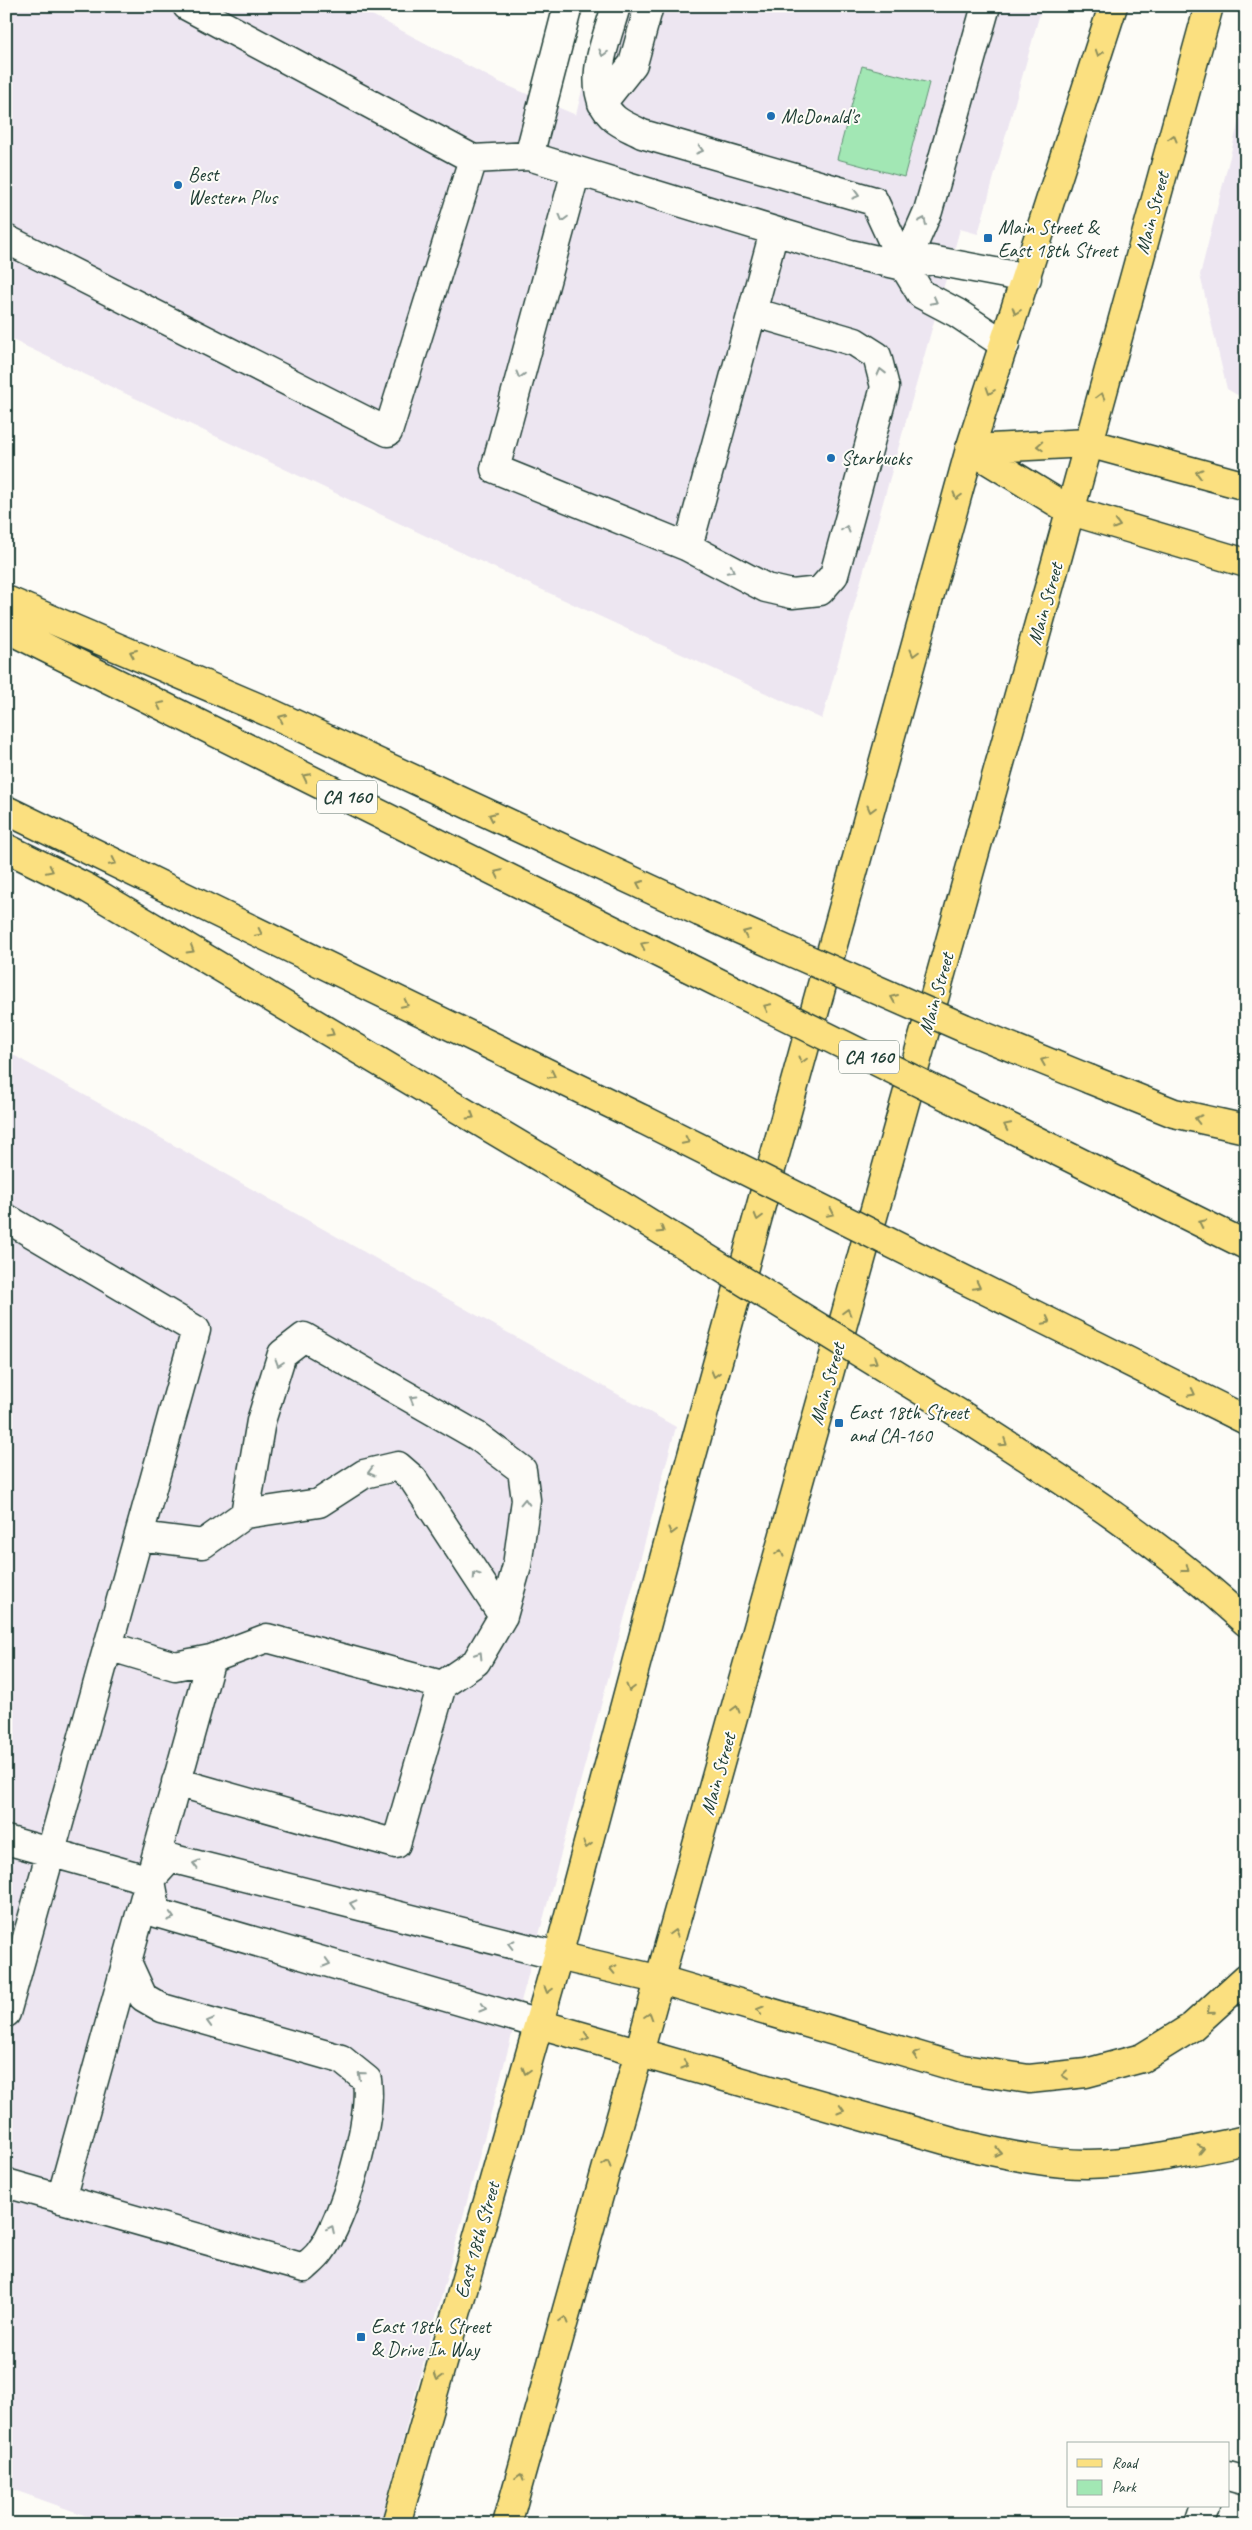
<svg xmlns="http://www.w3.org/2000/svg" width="1252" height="2530" font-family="Caveat,sans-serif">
  <rect width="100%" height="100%" fill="#fdfcf7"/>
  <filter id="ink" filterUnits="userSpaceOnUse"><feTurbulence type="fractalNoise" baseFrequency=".02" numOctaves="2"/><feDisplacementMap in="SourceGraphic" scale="10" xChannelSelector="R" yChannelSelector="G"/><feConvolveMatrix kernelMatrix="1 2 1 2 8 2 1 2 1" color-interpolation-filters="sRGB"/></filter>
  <g filter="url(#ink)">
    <path fill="#ede6f1" d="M6,6h349l144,76 77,33 26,-109h440l-64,228 -18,-5 -138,490 -379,-175 -437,-207z
      M1246,93v307l-19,-11 -27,-114z
      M6,1051l670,376 -296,1097h-271l-103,-37z"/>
    <path fill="#a2e7b4" stroke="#609274" d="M862,66l67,17 -25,94 -67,-18z"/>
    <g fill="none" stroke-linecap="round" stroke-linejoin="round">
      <g stroke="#1f3d34" stroke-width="31">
        <path id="minor" d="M616,6c-9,34 -34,85 -1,113 7,6 18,10 27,15l232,67 30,65 17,28 36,19 48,32
          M602,103l31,-39 16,-58
          M529,156l321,98 54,12 27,-6 96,18
          M473,159l56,-3 39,-150
          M576,171l-81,298 193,78 78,41 26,6 28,-3 14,-16 51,-188 -8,-31 -22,-14 -102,-30
          M6,239l382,193 85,-273 -286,-153
          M904,266l24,-55 58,-205
          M688,547l86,-315
          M6,1218l190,112 -190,683
          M245,1514l74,-11 45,-29 34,-8 15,13 90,137
          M139,1536l64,8 42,-30 16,-93 21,-67 22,-17 173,99 45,34 4,30 -9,66 -14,50 -27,46 -34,23 -46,159 -220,-62
          M108,1646l67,20 36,-7 56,-21 175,47
          M6,1840l144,40
          M150,1880l20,-22 388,98
          M151,1881l6,32 382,111
          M6,2183l298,85c5,-5 12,-10 16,-16 24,-31 53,-133 47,-172l-26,-21 -179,-51 -19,-11 -16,-35
          M61,2199l150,-540
          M1228,2476l18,5
          M1199,2524l6,-18"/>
      </g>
      <g stroke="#1f3d34" stroke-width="31">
        <path id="major" d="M396,2524l162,-568 126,-472 286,-1035 143,-443
          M507,2524l545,-1947 157,-571"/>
      </g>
      <g stroke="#1f3d34" stroke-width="31">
        <path id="highway" d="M970,449l101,62 175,52
          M970,449l118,-6 158,43
          M6,600l267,114 427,198
          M6,628l681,339
          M6,810l636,309
          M6,848l81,40 533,317
          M1089,1079l85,34 72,16
          M1051,1148l195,97
          M1003,1299l243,121
          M963,1416c98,63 198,126 283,206
          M558,1956l103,24 302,89 66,10 57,-6 56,-15 50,-31 54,-49
          M539,2024l420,120c42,9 85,20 128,20 54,-1 106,-13 159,-24"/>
      </g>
      <use href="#minor" stroke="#fdfcf7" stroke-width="28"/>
      <use href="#major" stroke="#fbe080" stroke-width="28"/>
      <use href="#highway" stroke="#fbe080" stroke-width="28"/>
      <g stroke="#1f3d34" stroke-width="31" stroke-linecap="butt">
        <path id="highway-bridge" d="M700,912l264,116 125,51
          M687,967l364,181
          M642,1119l361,180
          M620,1205l343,211"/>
      </g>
      <use href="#highway-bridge" stroke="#fbe080" stroke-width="28"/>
    </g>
    <defs><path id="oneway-chevron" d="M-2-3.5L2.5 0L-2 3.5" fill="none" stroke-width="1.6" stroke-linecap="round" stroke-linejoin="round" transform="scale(1.25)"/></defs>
    <g stroke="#8e9c96">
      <use href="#oneway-chevron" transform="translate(603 53) rotate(105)"/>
      <use href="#oneway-chevron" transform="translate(700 150) rotate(16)"/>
      <use href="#oneway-chevron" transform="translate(856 195) rotate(16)"/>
      <use href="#oneway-chevron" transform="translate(563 218) rotate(105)"/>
      <use href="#oneway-chevron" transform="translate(923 221) rotate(-66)"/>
      <use href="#oneway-chevron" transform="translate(934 301) rotate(28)"/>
      <use href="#oneway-chevron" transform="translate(881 372) rotate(-104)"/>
      <use href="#oneway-chevron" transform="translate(520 375) rotate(105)"/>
      <use href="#oneway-chevron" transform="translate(846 529) rotate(-75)"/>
      <use href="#oneway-chevron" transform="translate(731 570) rotate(28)"/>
      <use href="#oneway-chevron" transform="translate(279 1363) rotate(108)"/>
      <use href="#oneway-chevron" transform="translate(413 1399) rotate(-150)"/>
      <use href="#oneway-chevron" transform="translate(371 1472) rotate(165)"/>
      <use href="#oneway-chevron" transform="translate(525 1502) rotate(-88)"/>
      <use href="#oneway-chevron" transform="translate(476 1575) rotate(-123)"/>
      <use href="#oneway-chevron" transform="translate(479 1655) rotate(-58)"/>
      <use href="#oneway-chevron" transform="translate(196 1864) rotate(-166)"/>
      <use href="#oneway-chevron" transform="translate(353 1904) rotate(-166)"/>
      <use href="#oneway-chevron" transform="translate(171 1917) rotate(16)"/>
      <use href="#oneway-chevron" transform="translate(511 1944) rotate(-166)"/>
      <use href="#oneway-chevron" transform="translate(327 1963) rotate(16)"/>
      <use href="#oneway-chevron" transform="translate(483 2008) rotate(16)"/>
      <use href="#oneway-chevron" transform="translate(210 2022) rotate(-164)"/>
      <use href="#oneway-chevron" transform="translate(361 2075) rotate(-139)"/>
      <use href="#oneway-chevron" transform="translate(331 2229) rotate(-64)"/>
    </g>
    <g stroke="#8d8e5a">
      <use href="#oneway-chevron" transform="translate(1099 53) rotate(108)"/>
      <use href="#oneway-chevron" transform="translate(1173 138) rotate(-75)"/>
      <use href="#oneway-chevron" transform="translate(1016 311) rotate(108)"/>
      <use href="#oneway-chevron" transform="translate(990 391) rotate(108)"/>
      <use href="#oneway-chevron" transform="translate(1101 396) rotate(-75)"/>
      <use href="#oneway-chevron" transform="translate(1040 446) rotate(177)"/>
      <use href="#oneway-chevron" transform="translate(1199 473) rotate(-165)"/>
      <use href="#oneway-chevron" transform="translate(957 496) rotate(106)"/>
      <use href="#oneway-chevron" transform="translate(1117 525) rotate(16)"/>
      <use href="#oneway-chevron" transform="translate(133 653) rotate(-157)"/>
      <use href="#oneway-chevron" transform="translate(914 653) rotate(105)"/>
      <use href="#oneway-chevron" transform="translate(160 705) rotate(-154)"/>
      <use href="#oneway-chevron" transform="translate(282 718) rotate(-155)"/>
      <use href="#oneway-chevron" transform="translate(306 777) rotate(-154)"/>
      <use href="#oneway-chevron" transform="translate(871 809) rotate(105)"/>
      <use href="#oneway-chevron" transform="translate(492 816) rotate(-155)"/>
      <use href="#oneway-chevron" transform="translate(113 862) rotate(26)"/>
      <use href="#oneway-chevron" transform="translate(50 870) rotate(26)"/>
      <use href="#oneway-chevron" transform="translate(498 873) rotate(-154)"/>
      <use href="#oneway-chevron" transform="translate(640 884) rotate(-155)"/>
      <use href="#oneway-chevron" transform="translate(259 933) rotate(26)"/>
      <use href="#oneway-chevron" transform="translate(746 933) rotate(-156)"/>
      <use href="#oneway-chevron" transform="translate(644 945) rotate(-154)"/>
      <use href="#oneway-chevron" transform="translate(191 950) rotate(31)"/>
      <use href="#oneway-chevron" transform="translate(894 998) rotate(-157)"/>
      <use href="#oneway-chevron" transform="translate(405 1004) rotate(26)"/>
      <use href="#oneway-chevron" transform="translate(767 1007) rotate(-154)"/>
      <use href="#oneway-chevron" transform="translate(331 1033) rotate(31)"/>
      <use href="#oneway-chevron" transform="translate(802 1060) rotate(105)"/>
      <use href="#oneway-chevron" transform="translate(1044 1061) rotate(-158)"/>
      <use href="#oneway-chevron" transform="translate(552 1075) rotate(26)"/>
      <use href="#oneway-chevron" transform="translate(471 1116) rotate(31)"/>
      <use href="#oneway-chevron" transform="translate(1198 1119) rotate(-166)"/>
      <use href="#oneway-chevron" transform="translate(1007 1126) rotate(-154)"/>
      <use href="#oneway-chevron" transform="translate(686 1141) rotate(26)"/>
      <use href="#oneway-chevron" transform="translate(831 1213) rotate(26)"/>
      <use href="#oneway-chevron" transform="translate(758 1217) rotate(105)"/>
      <use href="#oneway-chevron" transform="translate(1202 1223) rotate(-154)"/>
      <use href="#oneway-chevron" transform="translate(661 1230) rotate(32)"/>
      <use href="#oneway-chevron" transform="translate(977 1286) rotate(26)"/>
      <use href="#oneway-chevron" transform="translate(847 1312) rotate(-74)"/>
      <use href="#oneway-chevron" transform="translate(1047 1321) rotate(27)"/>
      <use href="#oneway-chevron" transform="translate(874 1361) rotate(32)"/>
      <use href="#oneway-chevron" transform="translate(715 1374) rotate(105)"/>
      <use href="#oneway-chevron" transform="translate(1192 1393) rotate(27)"/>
      <use href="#oneway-chevron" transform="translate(1004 1443) rotate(33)"/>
      <use href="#oneway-chevron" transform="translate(672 1531) rotate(105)"/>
      <use href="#oneway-chevron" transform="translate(780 1553) rotate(-74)"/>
      <use href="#oneway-chevron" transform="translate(1186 1569) rotate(38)"/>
      <use href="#oneway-chevron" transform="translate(630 1688) rotate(105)"/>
      <use href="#oneway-chevron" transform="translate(736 1709) rotate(-74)"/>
      <use href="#oneway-chevron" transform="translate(587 1845) rotate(105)"/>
      <use href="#oneway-chevron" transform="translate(674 1933) rotate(-74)"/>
      <use href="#oneway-chevron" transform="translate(613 1969) rotate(-167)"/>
      <use href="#oneway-chevron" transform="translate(548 1990) rotate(106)"/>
      <use href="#oneway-chevron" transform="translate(760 2010) rotate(-164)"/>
      <use href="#oneway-chevron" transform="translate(1210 2011) rotate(139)"/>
      <use href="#oneway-chevron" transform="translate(649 2016) rotate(-72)"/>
      <use href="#oneway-chevron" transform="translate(586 2037) rotate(16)"/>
      <use href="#oneway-chevron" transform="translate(916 2055) rotate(-164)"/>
      <use href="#oneway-chevron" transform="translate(685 2065) rotate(16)"/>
      <use href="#oneway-chevron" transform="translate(526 2071) rotate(106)"/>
      <use href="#oneway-chevron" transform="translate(1065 2075) rotate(174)"/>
      <use href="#oneway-chevron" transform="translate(841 2110) rotate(16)"/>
      <use href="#oneway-chevron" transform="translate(1201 2149) rotate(-12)"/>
      <use href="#oneway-chevron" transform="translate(998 2152) rotate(12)"/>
      <use href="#oneway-chevron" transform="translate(607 2164) rotate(-74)"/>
      <use href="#oneway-chevron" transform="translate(564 2320) rotate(-74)"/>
      <use href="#oneway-chevron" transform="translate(438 2377) rotate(106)"/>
      <use href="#oneway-chevron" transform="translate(520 2477) rotate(-74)"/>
    </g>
  </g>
  <g fill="#1f6fb2" stroke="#fdfcf7" stroke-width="2">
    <circle cx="771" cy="116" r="5"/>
    <circle cx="178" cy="185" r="5"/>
    <rect x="983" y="233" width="10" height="10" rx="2.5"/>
    <circle cx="831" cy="458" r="5"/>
    <rect x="834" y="1418" width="10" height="10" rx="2.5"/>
    <rect x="356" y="2332" width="10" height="10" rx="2.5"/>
  </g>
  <g text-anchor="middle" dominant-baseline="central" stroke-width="4" stroke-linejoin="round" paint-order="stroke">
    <g fill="#fdfcf7" stroke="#62766e" stroke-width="1">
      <rect x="317" y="780.5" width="60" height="33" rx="4"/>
      <rect x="839" y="1040.5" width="60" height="33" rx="4"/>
    </g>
    <g font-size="19" font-weight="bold" fill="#1f3d34">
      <text x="347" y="797">CA 160</text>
      <text x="869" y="1057">CA 160</text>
    </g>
    <g font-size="20" fill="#1f3d34" stroke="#fdfcf7" text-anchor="start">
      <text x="781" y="116">McDonald's</text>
      <text x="188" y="174">Best<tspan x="188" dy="23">Western Plus</tspan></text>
      <text x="998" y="227">Main Street &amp;<tspan x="998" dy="23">East 18th Street</tspan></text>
      <text x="841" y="458">Starbucks</text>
      <text x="849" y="1412">East 18th Street<tspan x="849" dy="23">and CA-160</tspan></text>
      <text x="371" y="2326">East 18th Street<tspan x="371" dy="23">&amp; Drive In Way</tspan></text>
    </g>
    <g font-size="20" fill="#1f3d34" stroke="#fdfcf7">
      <text transform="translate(1152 213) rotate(-75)">Main Street</text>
      <text transform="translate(1045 604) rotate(-74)">Main Street</text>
      <text transform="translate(936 994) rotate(-74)">Main Street</text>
      <text transform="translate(827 1384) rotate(-74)">Main Street</text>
      <text transform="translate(718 1774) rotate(-74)">Main Street</text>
      <text transform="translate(477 2240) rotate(-74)">East 18th Street</text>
    </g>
  </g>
  <rect width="1252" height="2530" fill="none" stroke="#fdfcf7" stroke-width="25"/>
  <rect x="12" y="12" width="1227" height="2505" fill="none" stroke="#1f3d34" stroke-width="2" filter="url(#ink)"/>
  <rect x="1067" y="2442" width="162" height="65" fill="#fdfcf7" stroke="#a4b0a9"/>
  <rect x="1077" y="2459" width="25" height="8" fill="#fbe080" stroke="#a4b0a9"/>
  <text x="1112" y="2468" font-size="15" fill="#1f3d34">Road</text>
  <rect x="1077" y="2480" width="25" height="15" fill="#a2e7b4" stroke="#a4b0a9"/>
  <text x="1112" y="2492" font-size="15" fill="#1f3d34">Park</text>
</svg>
